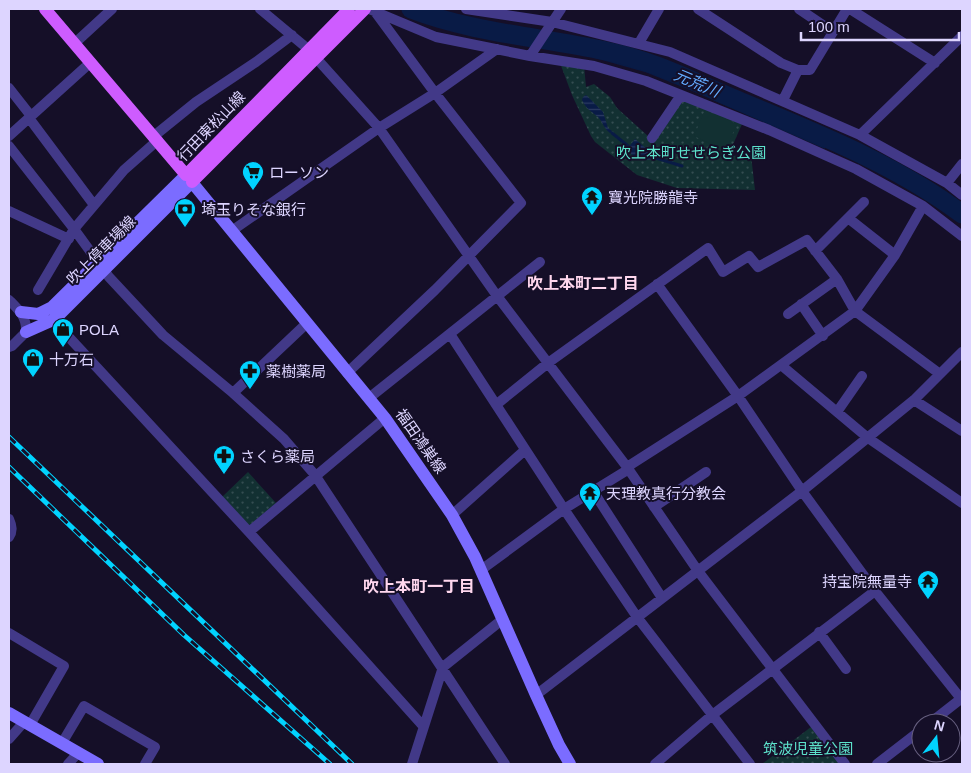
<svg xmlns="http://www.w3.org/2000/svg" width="971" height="773" font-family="Helvetica,'Noto Sans JP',sans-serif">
  <defs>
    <pattern id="green-dots" width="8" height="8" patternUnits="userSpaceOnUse" patternTransform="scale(1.25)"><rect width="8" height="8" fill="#123032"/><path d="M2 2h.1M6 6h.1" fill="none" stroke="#344d51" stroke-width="1.8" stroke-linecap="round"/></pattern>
    <pattern id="water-rules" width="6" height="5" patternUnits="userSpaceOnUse" patternTransform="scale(1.25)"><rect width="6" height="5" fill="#091b46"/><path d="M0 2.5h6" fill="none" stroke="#2c3b62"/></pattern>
  </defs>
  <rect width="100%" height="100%" fill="#150f28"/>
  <path fill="url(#green-dots)" d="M560,63l24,2 2,22 8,-3 16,13 7,11 32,29 32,-36 5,-1 56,24 -14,32 23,-1 4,35 -78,-2 -40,-13 -42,-33 -4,-6 -19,-41z
    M248,472l28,31 -26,22 -4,-1 -24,-27z
    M811,727l30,37h-79z"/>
  <path fill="#123032" d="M705,110l32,14 -12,27 -31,-15z"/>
  <path fill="url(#water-rules)" d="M586,95l17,17 5,16 4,3 -2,2c-6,-4 -7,-11 -12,-16 -7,-6 -12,-8 -16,-17l1,-3z
    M635,139l21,18 -2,2 -15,1 -8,-6 -3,-6z"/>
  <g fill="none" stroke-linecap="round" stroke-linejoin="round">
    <path stroke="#091b46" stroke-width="3" d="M590,55l57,16 62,25
      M714,99l110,48
      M612,133l16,13
      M656,158l26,8"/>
    <path stroke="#091b46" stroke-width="19" d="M411,9c62,24 131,28 195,42 46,9 88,31 131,49 78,33 157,63 225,114"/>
    <path stroke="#423988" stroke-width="10" d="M260,9l48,40 71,79 118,168 130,171 71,104 147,193
      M369,9l67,28 94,19 64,10 52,15 123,49 87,39 67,37 39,30
      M466,9l86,13 118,30 190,83 87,48 15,12
      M698,9l83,54 17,7
      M799,9l34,23
      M850,9l85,54
      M75,43l37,-34
      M639,43l20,-34
      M530,56l31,-47
      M9,88l22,28
      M783,100l15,-30h12l37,-61
      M29,118l65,87
      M860,135l102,-99
      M9,136l82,-74
      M154,136l42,-34 60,-40 36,-27
      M652,138l29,-43
      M9,146l65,83 35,48 54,58 70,58 51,46 31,36 190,289
      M947,183l15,-19
      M9,211l60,28
      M848,218l47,37
      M233,230l146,-102 56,-35 62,-44
      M815,251l49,-49
      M657,284l81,112 64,95 73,100 87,109
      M38,290l36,-61 50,-59 34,-30
      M9,300c10,10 18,17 17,32l-14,14 -3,1
      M801,304l22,32
      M788,314l49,-35
      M53,320l196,212 174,194
      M450,334l114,175 73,108 113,147
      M781,365l87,73 94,65
      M347,373l88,-83 86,-87 -86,-110 -59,-80
      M233,393l73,-69
      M369,398l171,-136
      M914,400l48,31
      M497,404l51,-41 160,-115 15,24 26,-16 9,11 49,-27 30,39 18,32 85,63
      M837,412l25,-36
      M627,467l111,-71 117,-85 40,-56 28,-49
      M593,491l69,107
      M654,507l52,-35
      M452,515l73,-65
      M9,519c3,7 4,12 0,18
      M249,532l136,-114
      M481,570l83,-61 65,-40
      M819,632l27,37
      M9,633l55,33 -34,59
      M536,695l266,-204 112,-91 48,-48
      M930,723l32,-25
      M9,739l15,-17
      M62,743l22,-37 71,41 -10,17
      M68,764l10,-11
      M412,764l31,-97 60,-48
      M655,764l56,-48 164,-125
      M877,764l44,-34"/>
    <path stroke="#7b6cff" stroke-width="12" d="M21,312l17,2 14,-7 134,-132 199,243 67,97 23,42 61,138 23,50 11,19
      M26,332l27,-12 7,-6 132,-132
      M9,713l89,51"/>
    <path stroke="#ce5cff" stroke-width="12" d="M45,9l141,166 163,-166
      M192,182l173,-173"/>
    <g stroke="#01d3ff" stroke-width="5">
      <path id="rail" d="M9,437l343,327
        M9,467l175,168 146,129"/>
    </g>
    <use href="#rail" stroke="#150f28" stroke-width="3" stroke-dasharray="9" stroke-linecap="butt"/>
  </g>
  <defs>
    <g id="supermarket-pin" transform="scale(1.125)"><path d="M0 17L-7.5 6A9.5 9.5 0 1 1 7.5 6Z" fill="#01d3ff" stroke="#150f28"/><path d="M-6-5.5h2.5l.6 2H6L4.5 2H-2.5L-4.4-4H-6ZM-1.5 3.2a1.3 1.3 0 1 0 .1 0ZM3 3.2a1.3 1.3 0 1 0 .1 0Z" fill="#111"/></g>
    <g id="temple-pin" transform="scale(1.125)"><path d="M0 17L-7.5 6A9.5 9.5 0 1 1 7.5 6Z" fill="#01d3ff" stroke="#150f28"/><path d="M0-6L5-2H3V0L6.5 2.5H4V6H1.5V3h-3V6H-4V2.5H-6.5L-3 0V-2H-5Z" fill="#111"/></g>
    <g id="bank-pin" transform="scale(1.125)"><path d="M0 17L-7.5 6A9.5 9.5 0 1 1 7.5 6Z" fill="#01d3ff" stroke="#150f28"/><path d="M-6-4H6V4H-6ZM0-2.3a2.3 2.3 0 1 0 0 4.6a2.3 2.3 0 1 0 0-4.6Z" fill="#111"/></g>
    <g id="shop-pin" transform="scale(1.125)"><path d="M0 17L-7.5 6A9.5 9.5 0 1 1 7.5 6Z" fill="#01d3ff" stroke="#150f28"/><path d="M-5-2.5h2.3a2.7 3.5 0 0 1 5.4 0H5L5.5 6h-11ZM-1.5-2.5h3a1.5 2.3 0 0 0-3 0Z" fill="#111"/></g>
    <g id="pharmacy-pin" transform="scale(1.125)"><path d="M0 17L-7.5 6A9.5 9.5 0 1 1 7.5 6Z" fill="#01d3ff" stroke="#150f28"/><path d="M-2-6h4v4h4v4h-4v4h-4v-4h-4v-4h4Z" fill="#111"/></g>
  </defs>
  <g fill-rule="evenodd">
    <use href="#supermarket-pin" x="253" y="172"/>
    <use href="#temple-pin" x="592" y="197"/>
    <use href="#bank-pin" x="185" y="209"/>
    <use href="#shop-pin" x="63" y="329"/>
    <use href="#shop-pin" x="33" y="359"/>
    <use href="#pharmacy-pin" x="250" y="371"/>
    <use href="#pharmacy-pin" x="224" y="456"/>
    <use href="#temple-pin" x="590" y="493"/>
    <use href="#temple-pin" x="928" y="581"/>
  </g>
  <g text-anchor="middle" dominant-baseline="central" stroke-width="4" stroke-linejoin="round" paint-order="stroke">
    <g font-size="15" fill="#ddd5ff" stroke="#150f28">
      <text transform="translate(211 126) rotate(-46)">行田東松山線</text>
      <text transform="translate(101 250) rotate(-45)">吹上停車場線</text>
      <text transform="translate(421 441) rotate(55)">福田鴻巣線</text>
    </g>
    <g font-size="15" fill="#5de3cc" stroke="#150f28">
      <text x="691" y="152">吹上本町せせらぎ公園</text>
      <text x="808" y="748">筑波児童公園</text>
    </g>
    <g font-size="15" fill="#ddd5ff" stroke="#150f28" text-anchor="start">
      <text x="269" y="172">ローソン</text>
      <text x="608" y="197">寶光院勝龍寺</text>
      <text x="201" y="209">埼玉りそな銀行</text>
      <text x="79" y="329">POLA</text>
      <text x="49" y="359">十万石</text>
      <text x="266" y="371">薬樹薬局</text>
      <text x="240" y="456">さくら薬局</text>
      <text x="606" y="493">天理教真行分教会</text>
      <text x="912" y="581" text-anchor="end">持宝院無量寺</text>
    </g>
    <g font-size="16" font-style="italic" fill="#63abff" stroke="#150f28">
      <text transform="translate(697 83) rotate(23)">元荒川</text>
    </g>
    <g font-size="16" font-weight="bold" fill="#ffd7ee" stroke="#150f28">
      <text x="583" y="283">吹上本町二丁目</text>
      <text x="419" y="586">吹上本町一丁目</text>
    </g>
  </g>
  <rect width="971" height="773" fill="none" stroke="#ddd5ff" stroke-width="20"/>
  <g transform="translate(936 738) rotate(16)"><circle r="24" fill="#150f28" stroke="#655e7e"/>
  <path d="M0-4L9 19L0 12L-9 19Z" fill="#01d3ff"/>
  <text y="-8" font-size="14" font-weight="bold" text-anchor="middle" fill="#ddd5ff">N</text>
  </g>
  <path d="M801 32v8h158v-8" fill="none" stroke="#ddd5ff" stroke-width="2.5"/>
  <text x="808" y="32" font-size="15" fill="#ddd5ff" stroke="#150f28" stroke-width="4" paint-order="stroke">100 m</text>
</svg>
